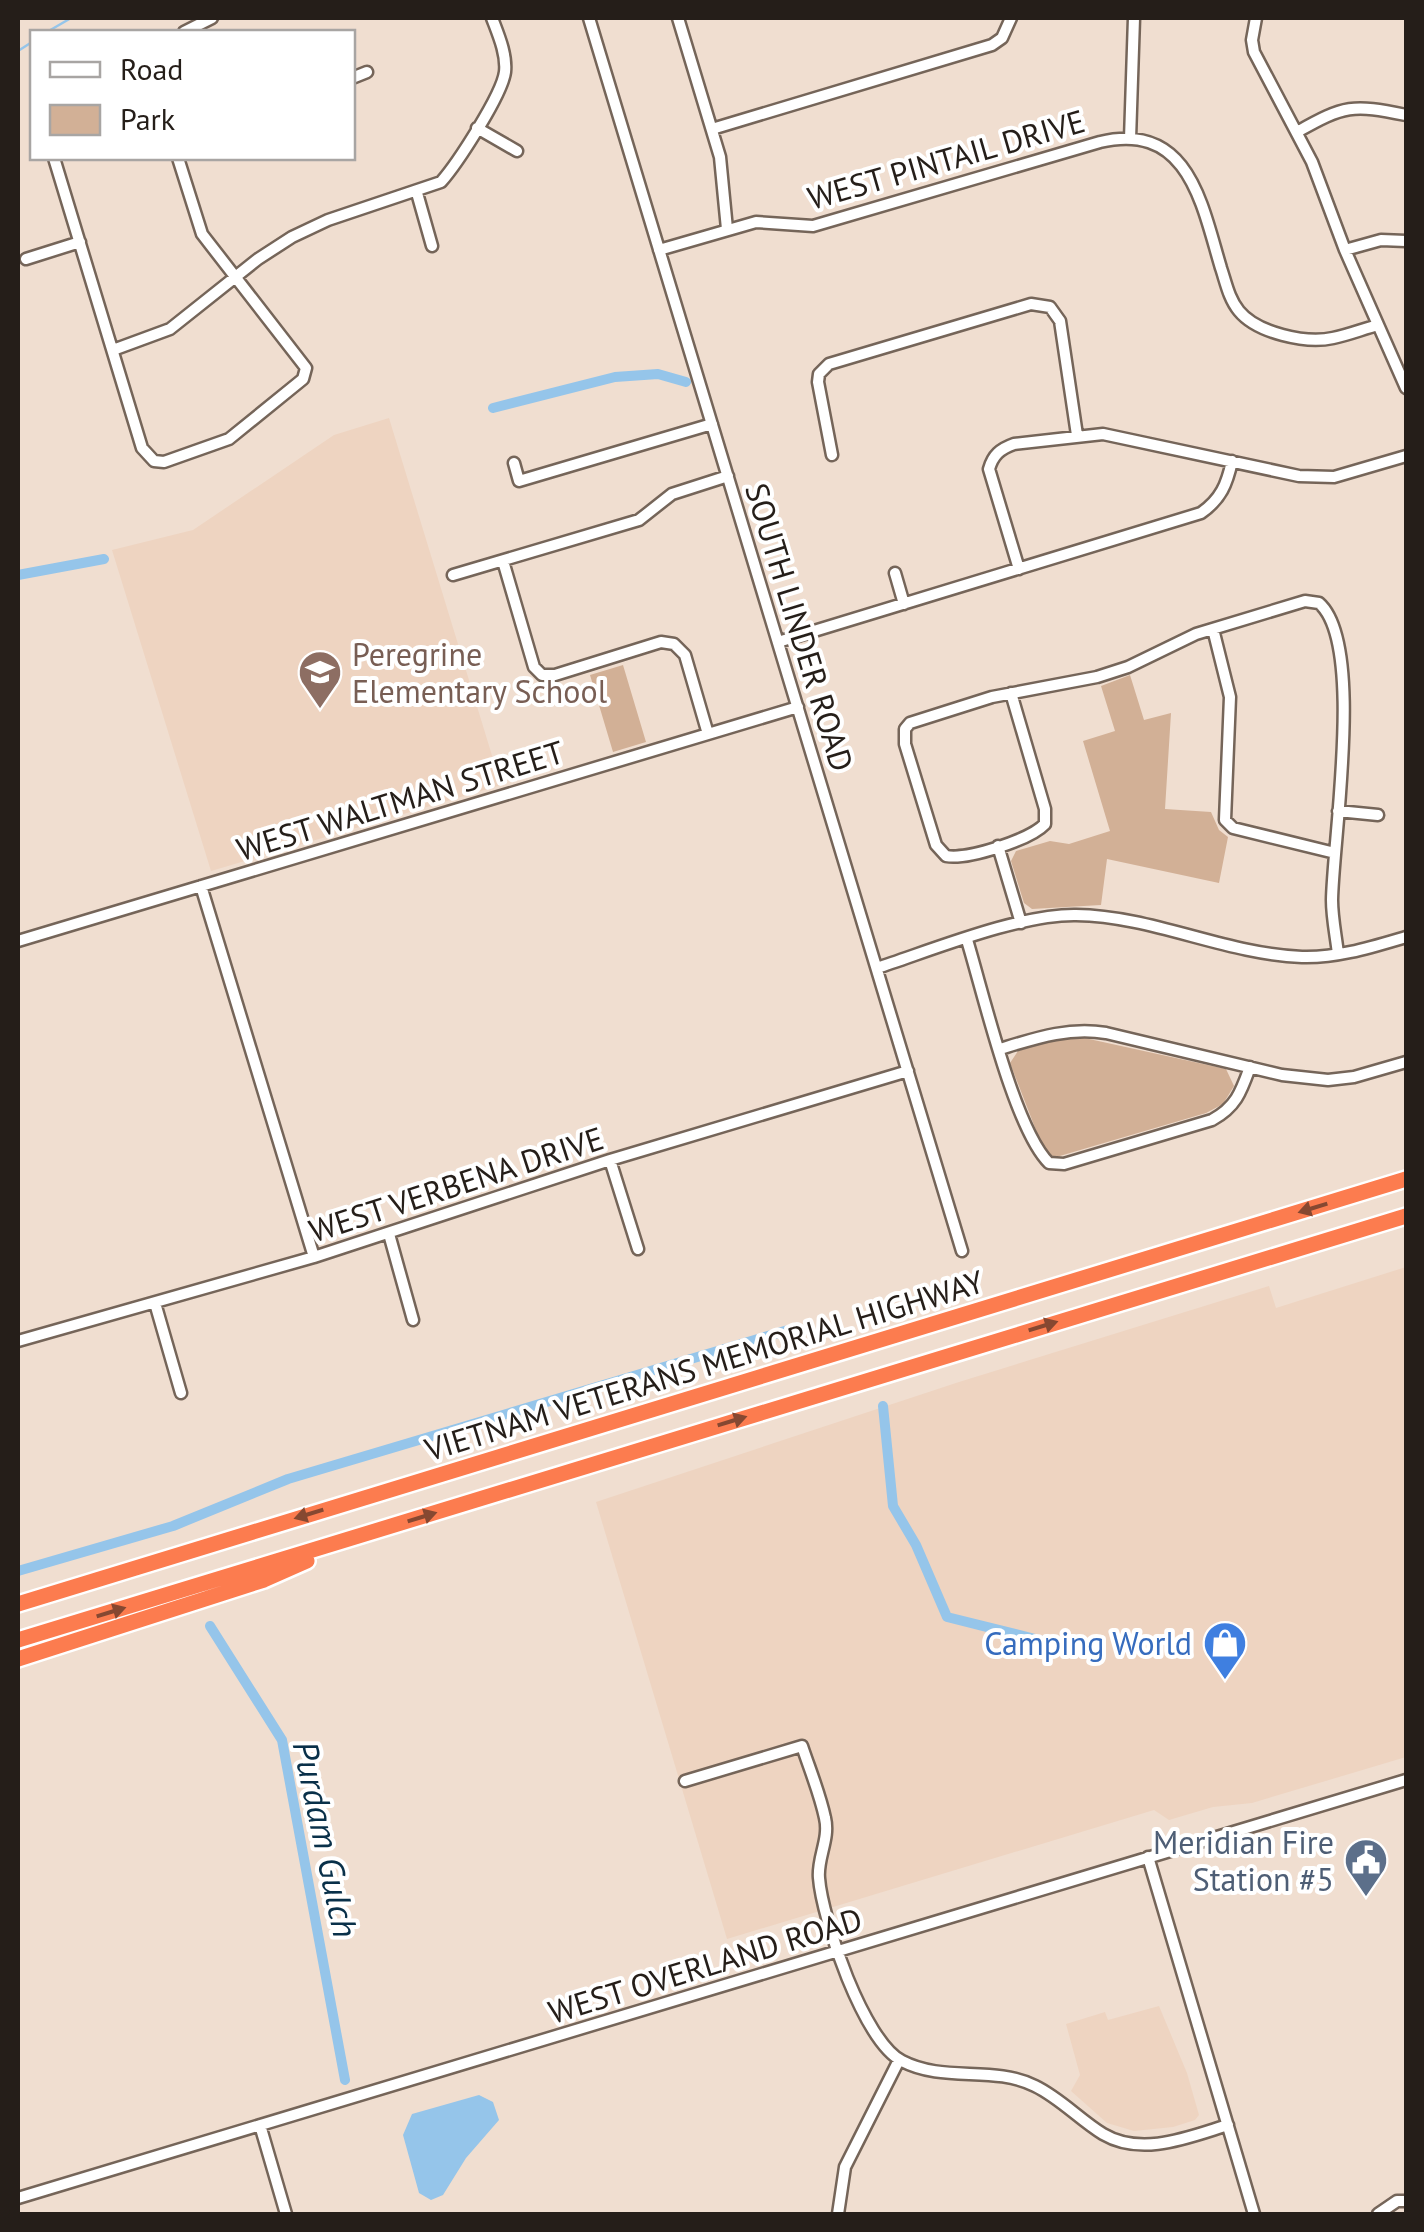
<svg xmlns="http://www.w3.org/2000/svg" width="1424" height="2232" font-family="'PT Sans',sans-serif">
  <rect width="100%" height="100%" fill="#f0ded0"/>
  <path fill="#eed4c1" d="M389,418l112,367 -290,86 -99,-321 81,-20 141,-95z
    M1406,1267v490l-154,46 -39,4 -44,13 -15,-10 -427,129 -131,-437 363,-120 310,-96 7,22z
    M1159,2006l28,67 12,42 -4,5 -22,7 -39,4 -27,-8 -36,-32 9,-16 -14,-51 39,-12 3,8z"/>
  <path fill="#d2b096" d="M623,665l23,77 -33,10 -23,-77z
    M1130,675l14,45 27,-7 -6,96 46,3 8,18 9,7 -9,46 -112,-24 -6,46 -69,4 -8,-6 -13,-42 5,-10 34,-10 19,3 41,-13 -27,-90 32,-10 -14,-45z
    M1080,1037l146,32 8,17 -11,18 -17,9 -153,45 -9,-7 -34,-88 8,-12 33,-10z"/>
  <path fill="#95c5ea" d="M479,2095l14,7 6,18 -33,38 -23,37 -12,5 -12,-7 -16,-58 9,-21z"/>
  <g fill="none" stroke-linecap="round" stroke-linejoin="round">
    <path stroke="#95c5ea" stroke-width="2.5" d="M47,32l24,-14
      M18,51l14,-9"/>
    <path stroke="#95c5ea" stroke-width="10" d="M493,408l122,-31 43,-3 28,8
      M18,575l86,-16
      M883,1406l10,100 23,39 31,72 104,26
      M18,1571l155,-45 115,-47 500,-149
      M210,1626l72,114 63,340"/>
    <g stroke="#756559" stroke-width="15">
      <path id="minor" d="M589,18l373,1233
        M678,18l42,139 7,72
        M1256,18l-4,22 2,12 58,110 33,88 61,138
        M184,32l28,-14
        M352,78l15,-6
        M477,128l40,23
        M712,129l280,-84 10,-7 9,-20
        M1297,132c48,-27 55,-28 109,-17
        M1130,139l4,-121
        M54,158l88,290 12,13 10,1 65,-23 74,-60 3,-11 -104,-134 -24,-76
        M417,193l15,53
        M659,250l97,-28 57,4 287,-84c89,-21 102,63 121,126 5,15 8,31 18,43 18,22 67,33 94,27 15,-3 30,-9 45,-13
        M1345,250l36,-10 25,1
        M26,259l54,-17
        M113,350l57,-21 88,-70 34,-22 36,-17 113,-38c16,-18 61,-87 64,-110 2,-18 -7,-38 -13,-54
        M832,455l-14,-73 1,-8 10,-10 202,-60 19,3 10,14 17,114
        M514,463l5,18 193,-57
        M503,561l31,106 8,8h13l106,-33 13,2 11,11 23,79
        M1019,569l-30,-100c4,-14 11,-20 25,-25l89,-10 196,42 35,1 72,-21
        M895,573l9,31
        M453,575l186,-55 33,-26 56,-18
        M1213,629l17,68 -5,123 8,8 102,25
        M778,642l423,-129c20,-14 26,-29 31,-52
        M1011,693l34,116v15c-15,16 -78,36 -99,32l-10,-11 -31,-101v-15l5,-6 82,-26 105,-20 31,-10 68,-33 109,-33 14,2c46,40 14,235 13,297 0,18 4,36 6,54
        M1338,811l40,4
        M998,846l23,77
        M201,886l113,371
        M967,940c16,52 47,188 82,223l15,1 148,-44c24,-13 29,-28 38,-53
        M18,941l780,-234
        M877,968c55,-18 143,-54 199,-53 77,1 149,39 226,42 36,1 70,-10 104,-20
        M1000,1049c36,-11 68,-22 106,-16l176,42 46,5 26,-3 52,-15
        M610,1160l28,89
        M389,1234l24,86
        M155,1303l26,90
        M18,1341l296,-84 296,-97 298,-89
        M685,1781l117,-35c8,24 18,48 23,72 5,21 -8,40 -6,60 3,41 45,164 83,183 42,22 91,4 133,25 25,12 45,34 68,48 39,23 86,3 125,-9
        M1148,1857l106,357
        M260,2125l26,89
        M18,2198l1388,-418
        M838,2214l7,-47 54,-107
        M1378,2214l19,-13h9"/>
    </g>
    <g stroke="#fff" stroke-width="20">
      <path id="highway" d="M18,1604l1388,-425
        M18,1640l1388,-424
        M18,1659l246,-79 43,-19"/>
    </g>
    <use href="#minor" stroke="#fff" stroke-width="10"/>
    <use href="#highway" stroke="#fc7c4f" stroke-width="15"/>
  </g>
  <defs><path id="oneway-solid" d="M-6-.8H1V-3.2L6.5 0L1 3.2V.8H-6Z" transform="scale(2.5)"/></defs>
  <g fill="#864831">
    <use href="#oneway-solid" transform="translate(1313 1208) rotate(163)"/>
    <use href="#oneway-solid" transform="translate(1043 1326) rotate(-17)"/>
    <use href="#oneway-solid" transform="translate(732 1421) rotate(-17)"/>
    <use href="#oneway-solid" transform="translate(309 1514) rotate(163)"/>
    <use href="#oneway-solid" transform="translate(422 1517) rotate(-17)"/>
    <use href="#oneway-solid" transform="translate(111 1612) rotate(-17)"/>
  </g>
  <defs>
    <g id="school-pin" transform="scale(2.25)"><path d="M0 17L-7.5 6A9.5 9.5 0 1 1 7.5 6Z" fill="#8d6e63" stroke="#fff"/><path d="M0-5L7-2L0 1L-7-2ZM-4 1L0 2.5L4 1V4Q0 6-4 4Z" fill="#fff"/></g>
    <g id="shop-pin" transform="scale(2.25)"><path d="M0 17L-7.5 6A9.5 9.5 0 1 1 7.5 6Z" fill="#3f7fe0" stroke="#fff"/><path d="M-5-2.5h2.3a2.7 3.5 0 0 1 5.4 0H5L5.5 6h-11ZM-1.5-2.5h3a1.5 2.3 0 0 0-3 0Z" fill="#fff"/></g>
    <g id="civic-pin" transform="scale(2.25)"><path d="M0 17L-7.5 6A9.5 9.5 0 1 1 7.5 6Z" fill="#5c6f8a" stroke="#fff"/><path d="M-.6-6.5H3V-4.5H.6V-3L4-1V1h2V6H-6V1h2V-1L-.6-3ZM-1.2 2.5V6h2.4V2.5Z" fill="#fff"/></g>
  </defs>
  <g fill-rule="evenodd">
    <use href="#school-pin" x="320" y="672"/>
    <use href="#shop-pin" x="1225" y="1643"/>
    <use href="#civic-pin" x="1366" y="1860"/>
  </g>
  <g text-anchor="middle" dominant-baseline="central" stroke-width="8" stroke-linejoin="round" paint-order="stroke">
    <g font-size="32" fill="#251e19" stroke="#fff">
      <text transform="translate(946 159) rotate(-16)">WEST PINTAIL DRIVE</text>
      <text transform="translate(800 627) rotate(73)">SOUTH LINDER ROAD</text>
      <text transform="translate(400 800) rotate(-17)">WEST WALTMAN STREET</text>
      <text transform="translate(456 1184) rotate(-18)">WEST VERBENA DRIVE</text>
      <text transform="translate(704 1365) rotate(-17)">VIETNAM VETERANS MEMORIAL HIGHWAY</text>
      <text transform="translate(705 1965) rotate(-17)">WEST OVERLAND ROAD</text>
    </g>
    <g font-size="32" fill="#785e54" stroke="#fff" text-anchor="start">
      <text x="352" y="654">Peregrine<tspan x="352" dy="37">Elementary School</tspan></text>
    </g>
    <g font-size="32" fill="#366cbe" stroke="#fff" text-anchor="end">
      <text x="1192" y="1643">Camping World</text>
    </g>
    <g font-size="32" fill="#4e5e75" stroke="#fff" text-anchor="end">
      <text x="1334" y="1842">Meridian Fire<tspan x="1334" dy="37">Station #5</tspan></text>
    </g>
    <g font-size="35" font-style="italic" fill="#093049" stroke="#fff">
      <text transform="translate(326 1839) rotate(78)">Purdam Gulch</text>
    </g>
  </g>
  <rect width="1424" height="2232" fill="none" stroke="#251e19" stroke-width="40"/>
  <rect x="30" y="30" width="325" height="130" fill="#ffffff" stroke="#a8a5a3" stroke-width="2.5"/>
  <rect x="50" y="62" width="50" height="15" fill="#ffffff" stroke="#a8a5a3" stroke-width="2.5"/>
  <text x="120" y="80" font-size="30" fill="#251e19">Road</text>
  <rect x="50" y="105" width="50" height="30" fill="#d2b096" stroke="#a8a5a3" stroke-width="2.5"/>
  <text x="120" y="130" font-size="30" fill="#251e19">Park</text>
</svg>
